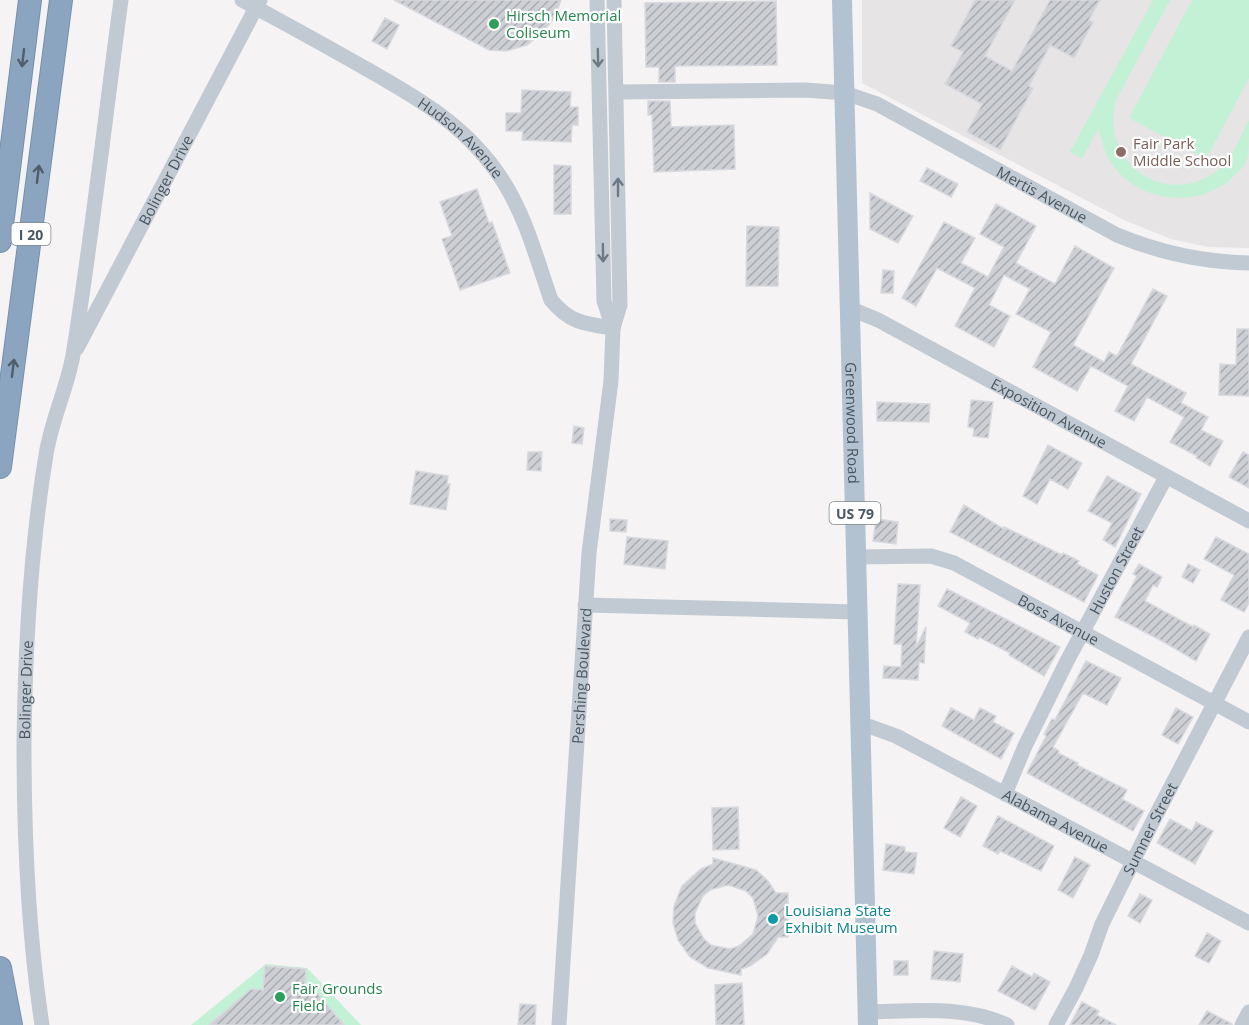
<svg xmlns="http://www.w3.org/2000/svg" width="1249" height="1025" font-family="'Open Sans',sans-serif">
  <defs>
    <pattern id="building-hatch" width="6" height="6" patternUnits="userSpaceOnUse" patternTransform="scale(1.5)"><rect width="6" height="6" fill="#cdcfd5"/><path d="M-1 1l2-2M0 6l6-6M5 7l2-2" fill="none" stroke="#a8abb0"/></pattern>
  </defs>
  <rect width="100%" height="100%" fill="#f5f3f3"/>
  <path fill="#e6e4e5" d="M862,0h387v248l-41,-1 -37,-8 -45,-18 -264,-138z"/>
  <path fill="#c3f1d5" d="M1153,0h17l-54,100c-17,63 49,110 102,70 15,-12 22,-34 31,-50 0,11 0,26 -1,36 -2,8 -7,14 -13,19 -33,34 -92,29 -121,-8 -9,-11 -11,-24 -16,-38l-16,30 -12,-7z
    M1192,0h57v78l-43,81 -77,-41z
    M266,964l41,4 54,57h-170z"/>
  <path fill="url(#building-hatch)" stroke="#d7d9de" stroke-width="1.5" fill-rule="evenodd" d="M394,0h167l-6,17 -11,14 -17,14 -21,6 -17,-1z
    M975,0h40l-30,56 27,15 38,-71h50l-11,20 4,2 -19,36 -24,-13 -21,41 4,2 -33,62 -33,-18 15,-28 -37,-20 18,-32 -12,-6z
    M776,1l1,64 -102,1v16h-16v-15h-13l-1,-64z
    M385,18l14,7 -12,24 -15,-8z
    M522,90l49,2 -1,15h8v18h-6l-1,17 -49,-2 1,-9h-17v-18h15z
    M648,101h22l1,26 63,-2 1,44 -81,3 -2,-57h-4z
    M554,165l17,1v48h-17z
    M927,168l31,16 -7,13 -31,-16z
    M477,189l12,34 3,-1 18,51 -50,17 -18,-51 10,-3 -12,-34z
    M870,193l43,23 -15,27 -28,-14z
    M996,204l40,22 -20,37 14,8 25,13 20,-38 39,22 -41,77 31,17 5,-10 8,4 36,-67 14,7 -36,68 55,29 -5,10 27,14 -7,13 22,11 -13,25 -14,-8 1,-2 -27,-14 14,-25 -37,-20 -13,24 -19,-10 13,-25 -37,-20 -14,25 -44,-24 18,-35 -35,-18 14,-25 -26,-14 -15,30 21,11 -16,31 -39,-21 20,-38 -21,-11 -17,-9 -21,38 -14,-8 42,-76 31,16 -14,25 27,14 16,-30 -24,-13z
    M747,226l32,1 -1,59h-32z
    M883,270l11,1 -1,22h-12z
    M1237,329h12v67l-30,-1 1,-31 16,1z
    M971,400l22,2 -5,36 -15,-2 1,-8 -6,-1z
    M877,402l53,2 -1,18 -52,-1z
    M574,426l10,2 -2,16 -10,-1z
    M1048,445l34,18 -14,26 -18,-10 -13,25 -14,-8z
    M528,452h14l-1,19 -14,-1z
    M1243,452l6,3v33l-20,-11z
    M416,471l32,5 -1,8h3l-4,26 -36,-6z
    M1107,476l34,18 -26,53 -12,-7 9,-17 -24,-12z
    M964,505l40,24v-2l19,9 39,19 1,-2 16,8 -2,3 21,11 -14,27 -134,-70z
    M610,519l17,1 -1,12 -16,-1z
    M876,519l22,3 -2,22 -23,-3z
    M627,537l41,4 -3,28 -41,-5z
    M1216,537l33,17v49l-5,9 -23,-12 13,-25 -30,-16z
    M1139,564l23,13 -5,10 -4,-2 -8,16 48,26 1,-2 16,9 -14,27 -34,-20 -47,-24 22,-41 -4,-2z
    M1188,564l12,6 -7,13 -11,-6z
    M898,584l22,1 -4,62 10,-20 -2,36 -5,-1 -1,18 -35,-2 1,-12 17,1 1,-23h-8z
    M947,589l113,58 -16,29 -35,-21 1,-2 -31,-16 -1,2 -13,-7 5,-9 -32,-17z
    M1086,661l35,17 -14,27 -24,-12 -30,54 6,4 -1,2 20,10 -1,2 50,25 -5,9 22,12 -11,20 -106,-58 19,-37 -2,-2 8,-15 3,1z
    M951,708l23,12 6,-12 16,8 -3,6 21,11 -13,26 -59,-33z
    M1176,708l17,9 -15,27 -16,-9z
    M961,797l16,9 -17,31 -16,-9z
    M738,807l1,42 -26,1 -1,-42z
    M998,816l56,30 -13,25 -41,-20 -2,3 -15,-8z
    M1170,819l22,12 4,-9 17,9 -18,33 -38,-21z
    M886,844l19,3v5l12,1 -3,21 -31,-4z
    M1075,857l15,8 -17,33 -15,-8z
    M713,858l43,12 12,11 8,12h12v44h-10l-11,17 -17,12 -9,3v6l-33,-7 -18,-11 -12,-17 -5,-17 1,-17 8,-20 19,-17 12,-5zM728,885l18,6 7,7 5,18 -5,18 -14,12 -9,3 -19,-4 -7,-6 -9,-16v-10l8,-17 7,-6z
    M1140,894l12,6 -12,23 -12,-7z
    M1207,933l14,8 -12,22 -14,-7z
    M934,951l29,3 -3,28 -29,-3z
    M894,961h14v14h-14z
    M265,966l41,3 -2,24 14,1 26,31h-135l42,-36 12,1z
    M1012,966l20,11 2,-4 16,9 -15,28 -37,-19z
    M742,983l2,42h-28l-1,-40z
    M1082,1002l17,9 -2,4 19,10h-46z
    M520,1004l16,1 -1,20h-17z
    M1207,1011l25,13v1h-33z"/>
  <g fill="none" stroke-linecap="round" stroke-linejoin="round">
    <g stroke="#7690ad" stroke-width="24">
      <path id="highway" d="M0,241l30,-241
        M0,467l61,-467
        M0,968l11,57"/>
    </g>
    <g stroke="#c1cad2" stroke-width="15">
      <path id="s1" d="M242,0c40,22 81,44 121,67 56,32 104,58 140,114 23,36 34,79 48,119 19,23 34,24 62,28"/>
      <path d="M597,0l7,301 9,27"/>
      <path id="s2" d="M617,92l188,-2 40,3 32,11 240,131c43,18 85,27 132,28"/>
      <path id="s3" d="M849,308l29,12 371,201"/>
      <path id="s4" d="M77,348l183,-348"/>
      <path id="s5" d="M856,557l75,-1 23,7 295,159"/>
      <path d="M585,605l272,7"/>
      <path id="s6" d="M860,723l36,13 353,187"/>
      <path id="s7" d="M1005,794l20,-48 42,-85 99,-184"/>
      <path d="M868,1012c47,-1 95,-7 139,13"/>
      <path id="s8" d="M42,1025c-14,-92 -18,-187 -18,-280 1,-97 6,-194 22,-290 5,-34 21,-66 27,-100 19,-118 32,-237 48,-355"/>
      <path id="s9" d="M559,1025l30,-472 22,-172 2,-53 7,-23 -6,-305"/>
      <path id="s10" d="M1056,1025l20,-37 15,-33 11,-31 51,-103 96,-184"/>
      <path d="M1242,1025l7,-13"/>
    </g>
    <path stroke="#b3c2d1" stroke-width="20" id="s11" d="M842,0l26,1025"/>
    <use href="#highway" stroke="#8ba5c1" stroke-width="22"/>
  </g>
  <defs><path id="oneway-shaft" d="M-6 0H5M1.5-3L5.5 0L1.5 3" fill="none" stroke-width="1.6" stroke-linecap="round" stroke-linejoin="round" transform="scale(1.5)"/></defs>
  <g stroke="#505e6b">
    <use href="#oneway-shaft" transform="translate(23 58) rotate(97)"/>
    <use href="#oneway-shaft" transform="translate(38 174) rotate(-83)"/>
    <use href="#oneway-shaft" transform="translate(13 368) rotate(-83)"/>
  </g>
  <g stroke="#6e7983">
    <use href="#oneway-shaft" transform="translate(598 58) rotate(89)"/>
    <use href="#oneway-shaft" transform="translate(618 187) rotate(-90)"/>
    <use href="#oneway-shaft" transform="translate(603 253) rotate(89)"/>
  </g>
  <g fill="#2e9e5b" stroke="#fff" stroke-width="2">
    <circle cx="494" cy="24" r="6"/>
    <circle cx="280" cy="997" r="6"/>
  </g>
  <circle fill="#8d6e63" stroke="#fff" stroke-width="2" cx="1121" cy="152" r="6"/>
  <circle fill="#0f9aa8" stroke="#fff" stroke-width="2" cx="773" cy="919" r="6"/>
  <g text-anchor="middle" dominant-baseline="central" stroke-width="4.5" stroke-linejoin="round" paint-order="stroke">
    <g fill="#fff" stroke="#808990" stroke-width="1.5">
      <rect x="11.5" y="223" width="39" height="22" rx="4.5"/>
      <rect x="829.5" y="502" width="51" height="22" rx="4.5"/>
    </g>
    <g font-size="14" font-weight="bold" fill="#4a5661">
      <text x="31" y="234">I 20</text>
      <text x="855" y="513">US 79</text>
    </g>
    <g font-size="15" fill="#27864d" stroke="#fff" text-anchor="start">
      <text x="506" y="15">Hirsch Memorial<tspan x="506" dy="17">Coliseum</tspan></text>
      <text x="292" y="988">Fair Grounds<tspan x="292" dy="17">Field</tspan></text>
    </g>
    <g font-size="15" fill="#4a5661" stroke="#fff">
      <text stroke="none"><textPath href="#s1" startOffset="260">Hudson Avenue</textPath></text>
      <text stroke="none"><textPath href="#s4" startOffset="190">Bolinger Drive</textPath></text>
      <text stroke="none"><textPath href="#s2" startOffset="450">Mertis Avenue</textPath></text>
      <text stroke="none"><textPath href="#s3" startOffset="226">Exposition Avenue</textPath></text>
      <text stroke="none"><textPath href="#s11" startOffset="423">Greenwood Road</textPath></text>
      <text stroke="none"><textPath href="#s7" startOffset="250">Huston Street</textPath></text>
      <text stroke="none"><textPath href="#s5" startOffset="218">Boss Avenue</textPath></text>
      <text stroke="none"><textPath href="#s9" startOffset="350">Pershing Boulevard</textPath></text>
      <text stroke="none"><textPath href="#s8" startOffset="336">Bolinger Drive</textPath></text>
      <text stroke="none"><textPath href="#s6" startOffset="219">Alabama Avenue</textPath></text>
      <text stroke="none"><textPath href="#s10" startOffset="218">Sumner Street</textPath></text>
    </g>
    <g font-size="15" fill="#785e54" stroke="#fff" text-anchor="start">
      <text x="1133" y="143">Fair Park<tspan x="1133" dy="17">Middle School</tspan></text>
    </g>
    <g font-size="15" fill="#0d838f" stroke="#fff" text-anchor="start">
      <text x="785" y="910">Louisiana State<tspan x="785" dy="17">Exhibit Museum</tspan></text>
    </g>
  </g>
</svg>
